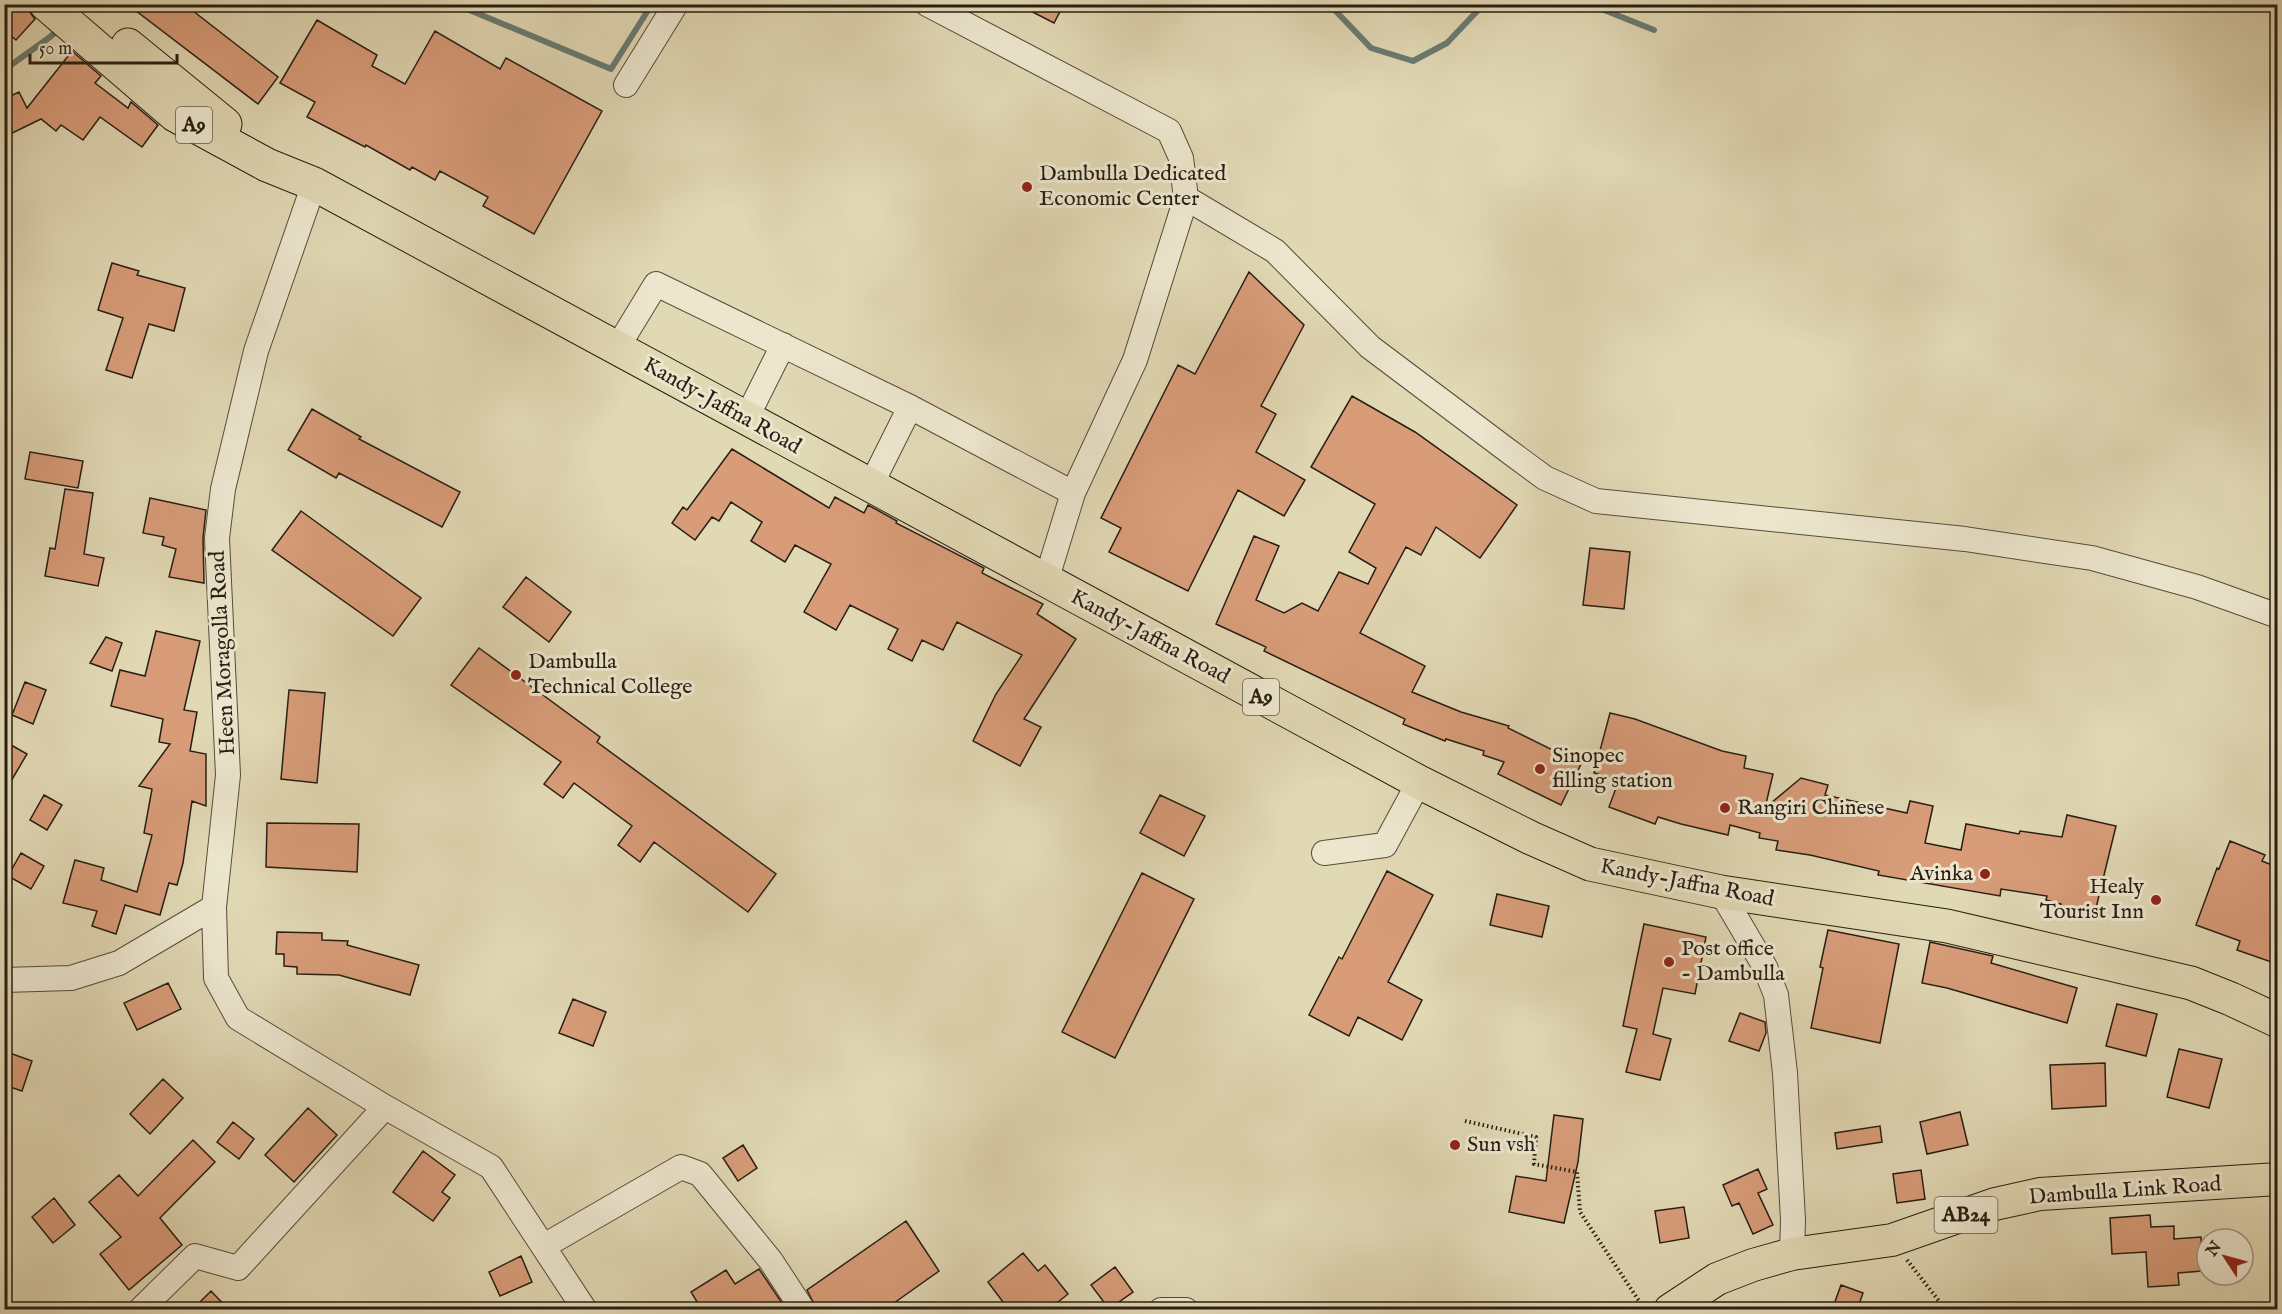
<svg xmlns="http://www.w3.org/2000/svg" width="2282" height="1314" font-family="'IM FELL English',serif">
  <rect width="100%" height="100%" fill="#e1d8b4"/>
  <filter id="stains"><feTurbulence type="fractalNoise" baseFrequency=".00333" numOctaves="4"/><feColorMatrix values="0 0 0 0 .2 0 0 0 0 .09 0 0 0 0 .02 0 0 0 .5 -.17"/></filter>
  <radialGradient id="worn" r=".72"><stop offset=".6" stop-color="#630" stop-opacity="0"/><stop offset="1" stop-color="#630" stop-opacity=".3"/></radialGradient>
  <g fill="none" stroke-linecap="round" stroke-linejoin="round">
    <path stroke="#697b72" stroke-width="6" d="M455,4l156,65 41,-65
      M1329,4l42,44 42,13 34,-18 34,-36 6,-3
      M1589,4l65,26
      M74,15l10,-11
      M4,70l46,-33 10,-9"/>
  </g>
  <path fill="#d89c79" stroke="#281e13" stroke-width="1.5" d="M4,4h24l1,7 6,8 -19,21 -12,-10z
    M127,4h57l94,73 -20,27z
    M1017,4h47l-10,19z
    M317,20l60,35 -5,11 33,18 30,-53 65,38 6,-11 96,53 -68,123 -51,-28 5,-9 -48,-26 -5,9 -23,-13 -2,3 -44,-25 -1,2 -58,-30 8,-15 -35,-19z
    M72,51l29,25 -6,7 33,25 3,-6 27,23 -16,22 -42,-30 -17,23 -22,-15 -5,6 -15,-12 -37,18v-38l15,-7 8,16z
    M112,263l27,8 -2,4 48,13 -11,43 -25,-7 -17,54 -26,-8 17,-52 -25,-8z
    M1249,272l55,53 -43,81 15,8 -20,38 49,28 -21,36 -46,-26 -50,101 -79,-39 12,-24 -20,-10 77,-153 17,9z
    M1352,396l63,36 102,73 -37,53 -44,-31 -15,28 -15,-8 -46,86 65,33 -13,26 49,20 48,14 -1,2 73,36 -20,41 -63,-31 6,-12 -21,-7 1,-4 -38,-12 -1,2 -42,-17 2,-5 -141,-68 2,-4 -50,-23 38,-88 25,10 -23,54 28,13 18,-10 16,8 21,-39 29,12 8,-16 -27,-16 26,-48 -64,-37z
    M312,409l49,28 -2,2 101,53 -18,35 -103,-54 -3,5 -48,-28z
    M732,449l97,59 6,-11 29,16 4,-8 29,16 -1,2 88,45 -2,5 61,31 -6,10 39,25 -52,80 17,8 -21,39 -47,-25 23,-47 26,-39 -65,-33 -14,28 -21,-10 -10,21 -24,-12 10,-20 -48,-24 -14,25 -32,-18 27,-48 -36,-19 -10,17 -34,-21 11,-19 -31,-20 -12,19 -7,-4 -17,23 -23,-17 11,-16 4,3z
    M30,452l53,9 -5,27 -53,-9z
    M65,489l28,4 -9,61 20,4 -6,28 -53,-10 5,-28 5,1z
    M150,498l56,12 -3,28 1,45 -35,-6 7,-28 -14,-4 2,-8 -21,-4z
    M301,511l120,87 -28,38 -121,-86z
    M1590,548l40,4 -6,57 -41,-4z
    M526,577l45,35 -22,30 -46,-35z
    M156,631l44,10 -16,69 13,2 -7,39 16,3v52l-14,-5 -9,62 -6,22 -8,-2 -9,32 -35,-10 -9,29 -24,-8 5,-15 -34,-8 12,-43 29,8 -3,12 36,12 15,-57 -8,-2 8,-44 -13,-3 31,-42 -11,-2 4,-23 -52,-13 9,-36 25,6z
    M106,637l16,6 -10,28 -22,-8z
    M479,648l121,89 -3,5 179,132 -28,38 -94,-70 -14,20 -22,-17 14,-19 -58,-43 -11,15 -19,-14 17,-22 -110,-77z
    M25,682l21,8 -13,34 -21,-9z
    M289,690l36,3 -8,90 -36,-4z
    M1610,713l25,6 87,32 24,5 -2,12 29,6 -8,34 36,-30 27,7 -3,10 82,18 3,-12 23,5 -8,37 36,7 5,-26 53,10 1,-3 42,6 5,-22 49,11 -21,86 -16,-4 -1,4 -18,-4 1,-4 -15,-4 1,-4 -46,-7 -1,7 -122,-21 1,-4 -69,-16 -34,-5 2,-9 -19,-3 1,-5 -30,-8 -2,10 -47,-11 -23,-7 -3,7 -46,-17 10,-27 -25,-7z
    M4,741l23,13 -23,39z
    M44,795l18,10 -15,25 -17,-10z
    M1160,795l45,21 -21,40 -44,-23z
    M267,823l92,1 -2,48 -91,-5z
    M2230,841l35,14 -3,6 15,6v97l-40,-14 3,-9 -44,-16 21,-57 2,1z
    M21,853l23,13 -13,23 -23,-13z
    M1387,871l46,24 -45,87 34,18 -20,40 -44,-23 -9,19 -40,-21 30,-58 3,2z
    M1142,873l52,26 -79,159 -53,-26z
    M1497,894l52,12 -7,31 -52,-12z
    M1644,924l62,13 -11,57 -32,-6 -10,46 18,5 -11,41 -34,-8 11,-43 -14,-3z
    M1828,930l71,14 -19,99 -69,-15 12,-60 -3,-1z
    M277,932l45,1v7l26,1 -1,4 72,20 -9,30 -71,-20 -42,-1v-7l-13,-1v-12h-8z
    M1930,942l63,14 -2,7 86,25 -10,35 -120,-35 -25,-5z
    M168,983l13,26 -44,21 -13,-27z
    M573,999l33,13 -13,34 -34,-13z
    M2117,1004l40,10 -11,42 -40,-10z
    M1740,1013l25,9 1,11 -7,18 -30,-10z
    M2179,1049l43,10 -13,49 -42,-11z
    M4,1051l28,10 -10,30 -18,-6z
    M2105,1063l1,43 -54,3 -2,-44z
    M163,1079l20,19 -33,36 -20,-20z
    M308,1108l29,27 -43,47 -29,-27z
    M1960,1112l8,33 -41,9 -7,-32z
    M1554,1115l29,4 -5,43 -14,61 -55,-11 7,-36 30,5z
    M233,1122l21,17 -15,20 -22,-17z
    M1880,1126l2,16 -45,7 -2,-16z
    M193,1140l22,22 -55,56 22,27 -53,45 -29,-36 21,-17 -32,-35 30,-27 19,21z
    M743,1145l14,23 -19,13 -15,-23z
    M423,1151l32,24 -13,17 8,6 -17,23 -40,-29z
    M1758,1169l9,20 -9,4 15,32 -20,9 -14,-31 -7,3 -9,-21z
    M1921,1170l4,29 -28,4 -4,-29z
    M54,1198l21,27 -22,18 -21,-26z
    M1684,1207l5,31 -29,5 -5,-32z
    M2150,1215l1,12 23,-1v13l27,-2 1,34 -24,2 1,12 -31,2 -2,-35 -34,2 -2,-36z
    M906,1221l33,50 -55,39h-67l-10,-20z
    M1023,1253l15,18 7,-6 23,29 -20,16h-39l-21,-28z
    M521,1256l11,26 -32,14 -11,-24z
    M1115,1267l18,25 -24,17 -18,-24z
    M759,1269l25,37 -5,4h-77l-11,-18 35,-22 9,14z
    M1841,1285l22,8 -6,17h-25z
    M211,1291l18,19h-37z"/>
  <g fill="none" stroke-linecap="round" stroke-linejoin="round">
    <g stroke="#564c3b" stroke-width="26">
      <path id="minor" d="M927,4l242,127 12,27 5,40 89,53 95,96 137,103 38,28 51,23 369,38 127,19 105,29 81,29
        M626,85l50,-81
        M617,348l39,-64 254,123 163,86
        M746,419l37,-74
        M870,487l40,-80
        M1046,581l27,-88 62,-133 51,-162
        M1324,853l61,-8 34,-63
        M1721,892l44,75 11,28 9,78 8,147 -1,34
        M214,907l2,71 22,40 147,89 106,60 94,143
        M4,980l67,-2 48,-15 95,-56 14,-132 -11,-237 6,-49 33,-138 58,-167
        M544,1246l137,-79 19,7 71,87 32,49
        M140,1310l55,-54 43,12 147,-161
        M1161,1310h25"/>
    </g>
    <g stroke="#281e13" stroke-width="34">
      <path id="major" d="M1670,1310l47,-31 36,-14 39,-11 100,-14 103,-36 45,-10 238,-15"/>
    </g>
    <g stroke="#281e13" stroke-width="35">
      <path id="highway" d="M46,4l129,111 92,50 47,19 1105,598 112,56 59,26 131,28 226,34 244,57 40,16 47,22
        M128,45l97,79"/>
    </g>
    <path stroke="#281e13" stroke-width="4" stroke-dasharray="1.5 3" stroke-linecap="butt" d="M1465,1121l71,16 -2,27 43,8 3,40 65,98
      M1907,1260l39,50"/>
    <use href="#minor" stroke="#ece6ce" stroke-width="24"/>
    <use href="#major" stroke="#e1d8b4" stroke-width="32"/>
    <use href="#highway" stroke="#e1d8b4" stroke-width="33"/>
  </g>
  <g fill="#8f2418" stroke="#ece6ce" stroke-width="2">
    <circle cx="1027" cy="187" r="6"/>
    <circle cx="516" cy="675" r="6"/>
    <circle cx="1540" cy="769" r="6"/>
    <circle cx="1725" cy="808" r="6"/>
    <circle cx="1985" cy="874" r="6"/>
    <circle cx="2156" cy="900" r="6"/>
    <circle cx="1669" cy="962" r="6"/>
    <circle cx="1455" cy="1145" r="6"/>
  </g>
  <g text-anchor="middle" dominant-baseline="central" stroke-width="6" stroke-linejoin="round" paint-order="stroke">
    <g fill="#ece6ce" stroke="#635a4b" stroke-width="1.5">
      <rect x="176" y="107" width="36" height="36" rx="4.5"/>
      <rect x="1243" y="679" width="36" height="36" rx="4.5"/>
      <rect x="1934.5" y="1197" width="63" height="36" rx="4.5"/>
    </g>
    <g font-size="21" font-weight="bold" fill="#281e13">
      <text x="194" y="125">A9</text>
      <text x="1261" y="697">A9</text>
      <text x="1966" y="1215">AB24</text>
    </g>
    <g font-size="22" fill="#281e13" stroke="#ece6ce" text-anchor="start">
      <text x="1039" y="174">Dambulla Dedicated<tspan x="1039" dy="25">Economic Center</tspan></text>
      <text x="528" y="662">Dambulla<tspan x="528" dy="25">Technical College</tspan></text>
      <text x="1552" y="756">Sinopec<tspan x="1552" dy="25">filling station</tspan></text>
      <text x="1737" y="808">Rangiri Chinese</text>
      <text x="1973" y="874" text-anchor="end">Avinka</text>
      <text x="2144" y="887" text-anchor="end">Healy<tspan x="2144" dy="25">Tourist Inn</tspan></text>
      <text x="1681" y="949">Post office<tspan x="1681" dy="25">- Dambulla</tspan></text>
      <text x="1467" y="1145">Sun vsh</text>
    </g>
    <g font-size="22" fill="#281e13" stroke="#ece6ce">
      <text transform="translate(722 406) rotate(29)">Kandy-Jaffna Road</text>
      <text transform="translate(1150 637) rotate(28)">Kandy-Jaffna Road</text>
      <text transform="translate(223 653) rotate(-93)">Heen Moragolla Road</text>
      <text transform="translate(1687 883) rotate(11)">Kandy-Jaffna Road</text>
      <text transform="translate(2125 1191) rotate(-4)">Dambulla Link Road</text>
    </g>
  </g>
  <rect width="2282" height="1314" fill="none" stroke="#e1d8b4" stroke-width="24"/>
  <rect x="6" y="6" width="2270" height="1302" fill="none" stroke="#281e13" stroke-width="3"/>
  <rect x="12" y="12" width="2258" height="1290" fill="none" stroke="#281e13" stroke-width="1.5"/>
  <g transform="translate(2225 1257) rotate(306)"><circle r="28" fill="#ece6ce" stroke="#9e9683" stroke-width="1.5"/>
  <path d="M0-4.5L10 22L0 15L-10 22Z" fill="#8f2418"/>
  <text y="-9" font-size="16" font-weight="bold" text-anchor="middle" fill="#281e13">N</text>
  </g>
  <path d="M30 54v9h147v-9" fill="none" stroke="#281e13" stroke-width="3"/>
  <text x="39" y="54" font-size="18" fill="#281e13" stroke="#ece6ce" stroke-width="4.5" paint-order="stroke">50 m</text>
  <rect width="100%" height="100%" filter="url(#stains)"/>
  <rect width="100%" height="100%" fill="url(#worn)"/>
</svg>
